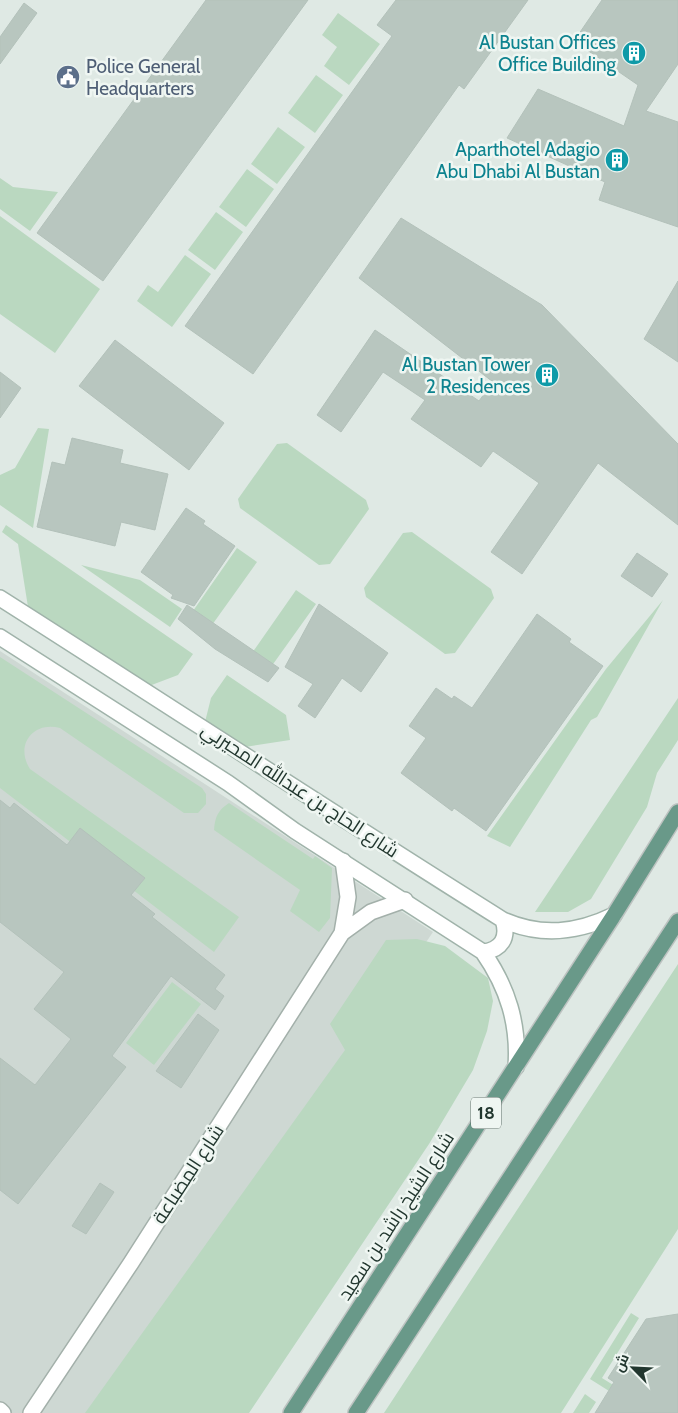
<svg xmlns="http://www.w3.org/2000/svg" width="678" height="1413" font-family="Cabin,Cairo,sans-serif">
  <rect width="100%" height="100%" fill="#dfe9e4"/>
  <path fill="#ced8d3" d="M0,651l433,281 -73,108 -227,373h-133z"/>
  <path fill="#bad8c0" d="M338,13l42,31 -31,41 -25,-19 13,-19 -15,-12z
    M316,75l27,20 -28,38 -27,-20z
    M278,127l27,20 -28,37 -26,-20z
    M247,169l27,20 -28,38 -27,-20z
    M0,178l13,9 45,5 -28,39 -30,-22z
    M216,212l27,20 -28,38 -27,-20z
    M0,216l100,73 -45,64 -55,-39z
    M185,255l26,19 -39,53 -35,-26 11,-16 10,7z
    M38,428l11,1 -16,99 -33,-23v-30l15,-7z
    M287,443l79,57 3,9 -39,55 -11,1 -79,-57 -2,-9 39,-55z
    M6,525l187,129 -15,21 -29,11 -121,-79 -10,-63 -16,-12z
    M412,532l79,57 3,9 -39,55 -10,1 -79,-57 -2,-9 39,-55z
    M237,548l20,14 -45,63 -19,-14z
    M81,565l59,15 42,29 -12,18z
    M296,590l20,14 -45,63 -19,-14z
    M663,600l-66,117 -6,3 -81,127 -23,-11 119,-167z
    M0,657l202,131 4,6v10l-8,9h-14l-124,-85c-28,-7 -45,18 -30,41l209,148 -25,35 -214,-164z
    M227,675l59,40 4,25 -45,7 -40,-25 6,-24z
    M678,698v42l-21,33 -10,34 -56,92 -23,13h-33z
    M229,803l84,56 2,-3 17,12 -2,50 -11,14 -29,-21 10,-21 -86,-60c1,-13 4,-20 15,-27z
    M417,939l28,7 43,32 5,23 -6,30 -14,39 -44,74 -180,269h-164l260,-363 -15,-26 56,-84z
    M678,964v265l-117,184h-177z
    M172,982l29,22 -47,61 -28,-22z
    M631,1313l8,5 -37,60 56,35h-14l-54,-34z
    M585,1394l11,8 -7,11h-16z"/>
  <path fill="#b8c6bf" stroke="#b3c1ba" d="M206,0h102l-205,281 -66,-48z
    M396,0h132l-64,89 -5,-4 -206,289 -68,-48 207,-290 -15,-11z
    M602,0h76v64l-32,47 32,11v105l-79,-27 6,-18 -98,-44 31,-49 86,37 14,-41 -64,-44z
    M24,3l13,10 -37,51v-27z
    M401,218l141,87 136,139v81l-80,-62 -76,111 -31,-22 48,-69 -46,-32 -12,16 -70,-48 14,-19 -42,-28 -42,60 -24,-17 58,-85 104,71 14,-19 -134,-104z
    M678,281v81l-34,-23z
    M115,340l109,83 -35,47 -110,-84z
    M0,372l21,16 -21,30z
    M72,438l51,12 -3,13 48,11 -13,56 -34,-8 -6,24 -78,-19 15,-65 13,3z
    M186,508l19,13 -2,3 32,22 -41,60 -23,-8 2,-3 -32,-23z
    M637,553l31,21 -16,23 -31,-21z
    M319,604l69,49 -27,39 -19,-14 -27,40 -17,-12 15,-22 -28,-17z
    M187,605l92,63 -11,14 -53,-33 -37,-30z
    M537,614l34,25 -2,3 34,24 -117,165 -32,-23 -2,3 -51,-38 25,-35 -17,-12 27,-38 16,11 2,-3 18,12z
    M0,800l10,8 4,-5 53,42 13,-17 35,27 30,23 -14,17 24,19 -3,3 73,58 -10,14 9,7 -9,14 -44,-34 -59,80 14,11 -108,137 -18,-14v-132l35,27 36,-46 -37,-30 30,-37 -64,-50z
    M198,1014l21,16 -38,58 -25,-17z
    M100,1183l14,9 -28,42 -14,-8z
    M678,1314v99h-83l19,-31 -6,-4 38,-59z"/>
  <g fill="none" stroke-linecap="round" stroke-linejoin="round">
    <g stroke="#a3b0aa" stroke-width="18">
      <path id="street" d="M342,933l6,-36 -5,-36
        M0,1410l3,3
        M31,1413l100,-150 211,-330 29,-21 34,-12"/>
    </g>
    <g stroke="#a0b3aa" stroke-width="18">
      <path id="secondary" d="M0,598c168,107 334,216 503,322 38,17 74,13 111,-5
        M0,637l228,146 67,48 188,121c25,36 36,72 33,115
        M483,952c18,-2 26,-14 20,-32"/>
    </g>
    <g stroke="#bdc3c1" stroke-width="18">
      <path id="primary" d="M291,1413l323,-498 64,-103
        M356,1413l322,-492"/>
    </g>
    <use href="#street" stroke="#fff" stroke-width="15"/>
    <use href="#secondary" stroke="#fff" stroke-width="15"/>
    <use href="#primary" stroke="#699989" stroke-width="15"/>
  </g>
  <defs>
    <g id="building-disc" transform="scale(1.25)"><circle r="9.5" fill="#0f9aa8" stroke="#eff6f2"/><path d="M-4-6H4V6H1V3H-1V6H-4ZM-2.5-4.3h1.7v1.8h-1.7ZM.8-4.3h1.7v1.8H.8ZM-2.5-1h1.7V.8h-1.7ZM.8-1h1.7V.8H.8Z" fill="#fff"/></g>
    <g id="civic-disc" transform="scale(1.25)"><circle r="9.5" fill="#5c6f8a" stroke="#eff6f2"/><path d="M-.6-6.5H3V-4.5H.6V-3L4-1V1h2V6H-6V1h2V-1L-.6-3ZM-1.2 2.5V6h2.4V2.5Z" fill="#fff"/></g>
  </defs>
  <g fill-rule="evenodd">
    <use href="#building-disc" x="634" y="53"/>
    <use href="#civic-disc" x="68" y="77"/>
    <use href="#building-disc" x="617" y="160"/>
    <use href="#building-disc" x="547" y="375"/>
  </g>
  <g text-anchor="middle" dominant-baseline="central" stroke-width="5" stroke-linejoin="round" paint-order="stroke">
    <rect fill="#eff6f2" stroke="#60706a" stroke-width="1" x="471" y="1097.5" width="30" height="31" rx="4"/>
    <g font-size="18" font-weight="bold" fill="#22372f">
      <text x="486" y="1113">18</text>
    </g>
    <g font-size="19" fill="#0d838f" stroke="#eff6f2" text-anchor="end">
      <text x="616" y="42">Al Bustan Offices<tspan x="616" dy="22">Office Building</tspan></text>
      <text x="600" y="149">Aparthotel Adagio<tspan x="600" dy="22">Abu Dhabi Al Bustan</tspan></text>
      <text x="530" y="364">Al Bustan Tower<tspan x="530" dy="22">2 Residences</tspan></text>
    </g>
    <g font-size="19" fill="#4e5e75" stroke="#eff6f2" text-anchor="start">
      <text x="86" y="66">Police General<tspan x="86" dy="22">Headquarters</tspan></text>
    </g>
    <g font-size="19" fill="#22372f" stroke="#eff6f2">
      <text transform="translate(300 790) rotate(33)">شارع الحاج بن عبدالله المحيربي</text>
      <text transform="translate(188 1174) rotate(-57)">شارع المِضباعة</text>
      <text transform="translate(396 1216) rotate(-57)">شارع الشيخ راشد بن سعيد</text>
    </g>
  </g>
  <g transform="translate(633 1368) rotate(294)" stroke="#eff6f2" stroke-width="4" paint-order="stroke">
  <path d="M0-4L9 19L0 12L-9 19Z" fill="#22372f"/>
  <text y="-8" font-size="14" font-weight="bold" text-anchor="middle" fill="#22372f">ش</text>
  </g>
</svg>
